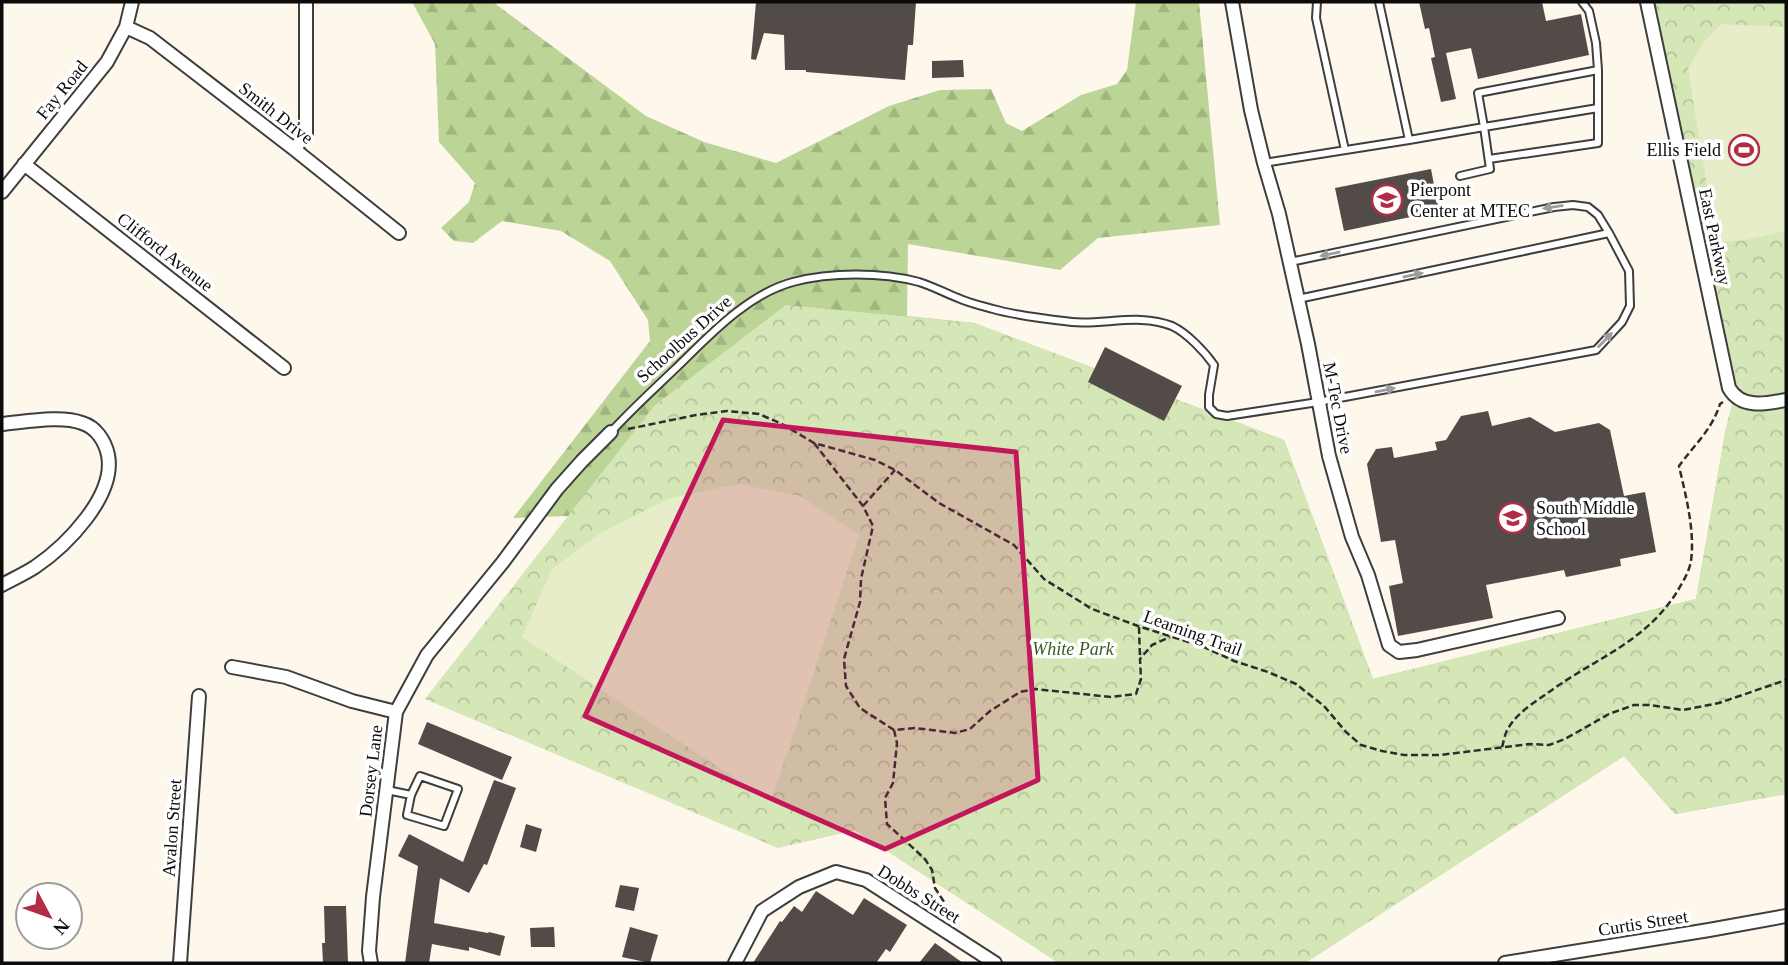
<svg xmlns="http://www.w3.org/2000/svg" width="1788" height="965" font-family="'Times New Roman',serif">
  <defs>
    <pattern id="forest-firs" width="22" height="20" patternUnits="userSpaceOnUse" patternTransform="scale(1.75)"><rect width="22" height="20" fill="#bcd597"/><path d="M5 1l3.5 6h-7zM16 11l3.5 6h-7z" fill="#a0b681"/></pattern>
    <pattern id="park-crowns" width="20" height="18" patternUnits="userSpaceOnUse" patternTransform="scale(1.75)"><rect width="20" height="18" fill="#d5e6b7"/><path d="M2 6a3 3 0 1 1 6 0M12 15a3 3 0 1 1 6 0" fill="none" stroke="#b6c49c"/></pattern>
  </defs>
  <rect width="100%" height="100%" fill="#fef7eb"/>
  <path fill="url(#forest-firs)" d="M412,2h81l153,114 58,26 72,21 113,-57 51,-16 51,-1 15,34 16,8 59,-36 36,-11 10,-14 9,-68h63l21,223 -122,13 -38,32 -152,-26 -1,72 67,7 310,117 89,239 323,-80 30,-171 60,366 -111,20 -51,-58 -319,207h-246l-204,-133 -52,12 -201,-310 -34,-16 -55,2 137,-177 -2,-21 -38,-59 -49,-30 -59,-10 -29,22 -19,-2 -13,-13 28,-26 6,-19 -36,-41 -4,-98z"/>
  <path fill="url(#park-crowns)" d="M1647,2h139v792l-111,20 -51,-58 -319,207h-246l-204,-133 -77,18 -353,-149 229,-293 132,-101 188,18 310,117 89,239 323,-80 30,-171 8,-32z"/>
  <path fill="#e6edc8" d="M1721,24l65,3v204l-40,9 -30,2 -28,-173 15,-26z
    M739,484l61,12 59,39 -88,267 -249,-165 30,-68 50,-37 68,-34z"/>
  <path fill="#534b48" d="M756,2h160l-3,43h-5l-3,35 -99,-8v-2h-21l-1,-35 -20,-2 -8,27 -5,-1z
    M1419,2h123l4,19 35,-7 8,41 -111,24 -7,-31 -25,5 10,46 -15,3 -10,-44 4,-1 -6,-29 -4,1z
    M963,60l1,17 -32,1v-17z
    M1431,169l8,42 -95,20 -9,-43z
    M1105,347l77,39 -18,35 -76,-39z
    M1488,411l4,15 38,-9 25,15 44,-9 11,7 14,66 21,-4 11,60 -36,7 1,7 -55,11 -2,-7 -78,15 7,33 -95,18 -9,-50 14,-3 -8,-43 -14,2 -14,-78 9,-15 16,-2 2,11 43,-8 -2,-8 11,-2 15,-24z
    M427,722l85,35 -10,23 -84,-36z
    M494,780l22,8 -29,77 -3,-1 -15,29 -29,-15 -6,45 54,10 1,-1 16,4 -5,20 -31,-9v4l-37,-7 -3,19h-24l13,-97 -20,-10 11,-22 54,28z
    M526,824l16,5 -6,23 -16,-5z
    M620,885l19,3 -5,23 -19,-4z
    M816,891l37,24 11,-17 43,27 -17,27 -4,-3 -10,14h-123l27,-42 2,1 12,-16 8,6z
    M324,906h22l2,57h-25l-1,-20h3z
    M554,927l1,20h-24l-1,-19z
    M630,927l28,8 -8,28 -28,-6z
    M935,943l28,20h-44z"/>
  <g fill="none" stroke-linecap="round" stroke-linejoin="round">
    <g stroke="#3e3e3e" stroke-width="10">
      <path id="service" d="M1317,2l-1,16 29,132
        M1582,2l7,9 7,32 2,27
        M1409,140l75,-13 6,42 -30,7
        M1489,159l109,-16v-73l-120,23 6,34 114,-19
        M1264,163l145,-23 -30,-138
        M1298,299l311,-66
        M611,432c20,-22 42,-42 64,-63 33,-32 72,-75 118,-87 37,-10 89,-10 126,0 13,4 26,11 39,16 11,5 24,8 35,11 25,7 53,10 79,13 32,3 68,-9 100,4 15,7 33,26 42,39l-5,30v12l7,7 11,2 91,-14 278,-52 26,-28 8,-16 -1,-35 -20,-38 -11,-18 -10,-8 -15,-2 -19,2 -264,55
        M387,790l24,5 -4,20 37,11 14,-37 -38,-13 -9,19"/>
    </g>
    <g stroke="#3e3e3e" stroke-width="16">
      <path id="minor" d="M1232,2l19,108 13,53 15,51 29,130 21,112 23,81 16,38 21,70 10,7 18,-2 141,-32
        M1647,2l82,386c12,21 36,16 57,12
        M126,27l24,11 144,111 105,84
        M294,149l12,-14v-133
        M24,164l260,204
        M2,192l105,-130 19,-35 6,-25
        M2,424c23,-2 59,-9 80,-1 14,4 23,18 26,32 8,41 -42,91 -73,112 -11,7 -22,12 -33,18
        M232,667l54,10 66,24 44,11
        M180,963l19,-267
        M371,963l-2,-12 4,-54 23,-185 31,-57 76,-93 54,-73 25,-28 29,-29
        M735,963l27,-52 37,-24 37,-15 30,8 129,83
        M1505,963l204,-33 77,-14"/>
    </g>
    <path stroke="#2d2d2d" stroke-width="2.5" stroke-dasharray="7 3.5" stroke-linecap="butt" d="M628,429l68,-14 31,-4 32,3 23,10 32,19 61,17 20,10 44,33 75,42 30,34 48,30 46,17 66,21 30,14 34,11 28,12 28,22 22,26 15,13 21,6 22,4h36l90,-11 19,1 16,-6 44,-25 25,-9h16l33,5 36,-7 67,-23
      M814,443l49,63 10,20 -12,53 -1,23 -16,57 2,27 14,22 34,22 21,-2 40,5 15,-4 20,-18 30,-19 15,-3 76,8 25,-3 5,-15 -1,-20 12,-14 18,-8
      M863,506l32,-36
      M1139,627l1,32
      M894,730l3,13 -4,40 -8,15 2,26 38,35 7,11 3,18 11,17 2,13
      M1502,747c2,-6 3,-15 7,-20 9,-15 26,-25 40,-35 45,-33 93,-48 126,-97 6,-10 14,-22 16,-34 4,-31 -5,-64 -12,-95 15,-21 33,-36 41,-62l3,-2"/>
    <use href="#service" stroke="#fff" stroke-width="6"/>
    <use href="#minor" stroke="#fff" stroke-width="12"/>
  </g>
  <defs><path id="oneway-solid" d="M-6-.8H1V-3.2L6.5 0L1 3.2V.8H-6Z" transform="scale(1.75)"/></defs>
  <g fill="#9d9d9d">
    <use href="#oneway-solid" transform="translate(1553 207) rotate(171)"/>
    <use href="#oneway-solid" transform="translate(1330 254) rotate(168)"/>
    <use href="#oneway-solid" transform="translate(1413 275) rotate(-12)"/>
    <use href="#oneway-solid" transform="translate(1605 340) rotate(-46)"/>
    <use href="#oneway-solid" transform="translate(1385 390) rotate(-11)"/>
  </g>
  <path fill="#c2185b" fill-opacity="0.2" stroke="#c2185b" stroke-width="5" stroke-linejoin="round" d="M723,420l293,32 22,328 -153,69 -300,-133z"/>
  <defs>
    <g id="stadium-ring" transform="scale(1.575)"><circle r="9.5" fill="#fff" stroke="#b22c45" stroke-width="1.5"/><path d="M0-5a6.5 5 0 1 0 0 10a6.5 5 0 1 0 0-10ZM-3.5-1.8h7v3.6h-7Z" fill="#b22c45"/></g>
    <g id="university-ring" transform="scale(1.575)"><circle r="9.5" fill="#fff" stroke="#b22c45" stroke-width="1.5"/><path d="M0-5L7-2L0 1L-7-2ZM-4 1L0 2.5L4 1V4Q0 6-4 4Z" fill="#b22c45"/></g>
    <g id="school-ring" transform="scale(1.575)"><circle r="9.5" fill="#fff" stroke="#b22c45" stroke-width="1.5"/><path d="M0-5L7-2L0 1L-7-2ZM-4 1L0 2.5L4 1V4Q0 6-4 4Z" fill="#b22c45"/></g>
  </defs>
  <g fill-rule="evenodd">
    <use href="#stadium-ring" x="1744" y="150"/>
    <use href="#university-ring" x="1387" y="200"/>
    <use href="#school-ring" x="1513" y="518"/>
  </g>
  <g text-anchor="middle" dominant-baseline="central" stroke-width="7" stroke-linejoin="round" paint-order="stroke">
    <g font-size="18" fill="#0b0b0b" stroke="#fff">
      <text transform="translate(62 90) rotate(-51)">Fay Road</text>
      <text transform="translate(276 113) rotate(38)">Smith Drive</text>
      <text transform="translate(1715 237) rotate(78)">East Parkway</text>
      <text transform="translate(165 252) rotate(38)">Clifford Avenue</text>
      <text transform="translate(684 339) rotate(-42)">Schoolbus Drive</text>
      <text transform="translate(1338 408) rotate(79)">M-Tec Drive</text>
      <text transform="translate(1193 633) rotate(20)">Learning Trail</text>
      <text transform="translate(371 771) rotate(-83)">Dorsey Lane</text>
      <text transform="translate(172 828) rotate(-86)">Avalon Street</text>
      <text transform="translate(919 894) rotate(32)">Dobbs Street</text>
      <text transform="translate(1643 923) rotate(-9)">Curtis Street</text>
    </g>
    <g font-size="18" fill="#0b0b0b" stroke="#fff" text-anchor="start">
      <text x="1721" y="150" text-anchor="end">Ellis Field</text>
      <text x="1410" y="190">Pierpont<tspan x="1410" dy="21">Center at MTEC</tspan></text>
      <text x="1536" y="508">South Middle<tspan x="1536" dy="21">School</tspan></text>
    </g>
    <g font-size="18" font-style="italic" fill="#365e20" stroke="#fff">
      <text x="1073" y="649">White Park</text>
    </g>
  </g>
  <rect width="1788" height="965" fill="none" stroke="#0b0b0b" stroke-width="7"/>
  <g transform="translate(49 916) rotate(131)"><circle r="33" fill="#ffffff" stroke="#9d9d9d" stroke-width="2"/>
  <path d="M0-5L12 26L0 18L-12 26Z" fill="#b22c45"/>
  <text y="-10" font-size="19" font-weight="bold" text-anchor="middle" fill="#0b0b0b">N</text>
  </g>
</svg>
